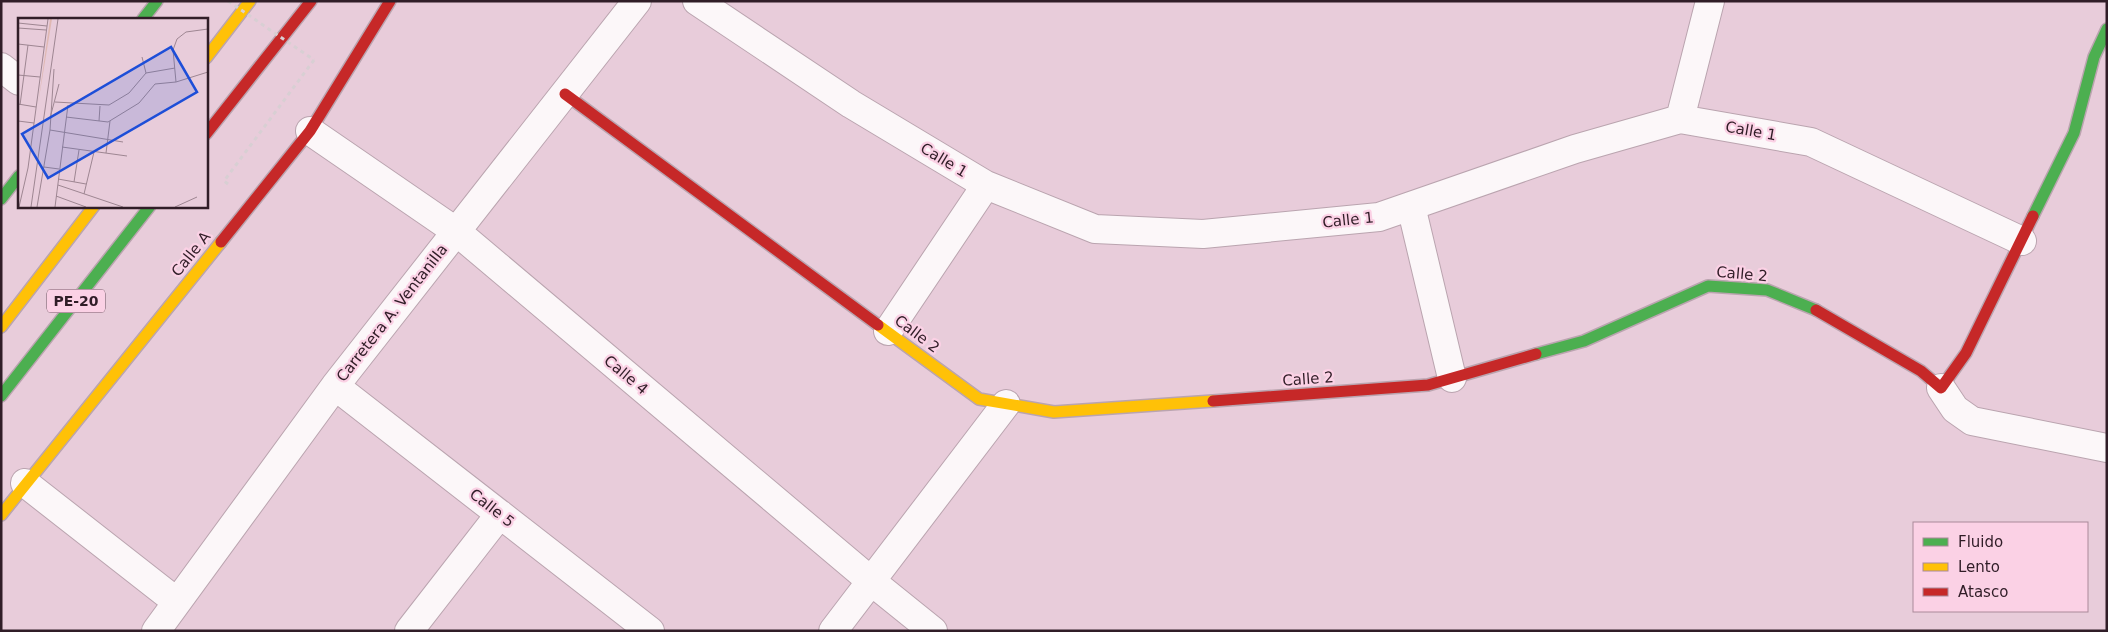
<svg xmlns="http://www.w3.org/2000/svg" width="2108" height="632" font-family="'DejaVu Sans',sans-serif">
  <rect width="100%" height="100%" fill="#e8ccda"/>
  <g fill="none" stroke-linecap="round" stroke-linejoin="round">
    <g stroke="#baa4af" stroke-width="30">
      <path id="street" d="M697,1l154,103 135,81 109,44 108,5 176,-17 196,-68 105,-30 131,23 211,99
        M1,67l18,14
        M1680,119l30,-118
        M310,131l147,101 414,349 62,50
        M1411,206l41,172
        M888,331l98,-146
        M335,386l315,245
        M1941,388l14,21 17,12 135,27
        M25,483l152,119
        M156,631l179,-245 302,-385
        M409,631l91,-117
        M833,631l173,-227"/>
    </g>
    <g stroke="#baa4af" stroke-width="14">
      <path id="fast" d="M143,19l14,-18
        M1,199l18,-23
        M2033,216l41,-83 20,-76 13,-28
        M1536,354l48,-13 124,-55 59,4 49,20
        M1,396l149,-190"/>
    </g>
    <g stroke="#baa4af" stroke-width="14">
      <path id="slow" d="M206,58l44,-57
        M878,325l101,74 75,13 159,-11
        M1,327l93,-121
        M1,515l220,-273"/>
    </g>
    <g stroke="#baa4af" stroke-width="14">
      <path id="jam" d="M565,94l313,231
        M206,134l105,-133
        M221,242l89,-111 80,-130
        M1816,310l105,61 20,17 25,-35 67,-137
        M1213,401l215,-16 108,-31"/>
    </g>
    <path stroke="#d8cfd3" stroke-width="3" stroke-dasharray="4 4" stroke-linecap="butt" d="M228,184l-4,-3 90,-121"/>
    <use href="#street" stroke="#fcf7f9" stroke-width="28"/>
    <use href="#fast" stroke="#4caf50" stroke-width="11"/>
    <use href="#slow" stroke="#ffc107" stroke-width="11"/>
    <use href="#jam" stroke="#c62828" stroke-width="11"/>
    <path stroke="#d8cfd3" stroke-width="3" stroke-dasharray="4 4" stroke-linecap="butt" d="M228,1l86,59"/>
  </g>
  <g text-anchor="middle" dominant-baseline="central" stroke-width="4.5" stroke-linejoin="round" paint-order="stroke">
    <rect fill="#fbd1e5" stroke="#6d5360" stroke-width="1" x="47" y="289.5" width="58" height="23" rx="4"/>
    <g font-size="14" font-weight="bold" fill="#301d27">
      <text x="76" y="301">PE-20</text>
    </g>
    <g font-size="15" fill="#301d27" stroke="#fbd1e5">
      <text transform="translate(1751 131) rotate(10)">Calle 1</text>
      <text transform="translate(944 160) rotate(31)">Calle 1</text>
      <text transform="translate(1348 220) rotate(-6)">Calle 1</text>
      <text transform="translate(191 254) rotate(-51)">Calle A</text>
      <text transform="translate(1742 274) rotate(5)">Calle 2</text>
      <text transform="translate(392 313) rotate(-52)">Carretera A. Ventanilla</text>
      <text transform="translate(917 334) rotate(37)">Calle 2</text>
      <text transform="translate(626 375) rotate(40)">Calle 4</text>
      <text transform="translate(1308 379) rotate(-4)">Calle 2</text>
      <text transform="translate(492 508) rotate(38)">Calle 5</text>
    </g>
  </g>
  <g transform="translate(18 18)">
    <rect width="190" height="190" fill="#e8ccda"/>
    <path d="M32,1h2l-14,85z" fill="#dfb8b2"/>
    <path fill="none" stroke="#9e8692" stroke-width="1" d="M0,5l29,3M0,10l28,2M0,26l26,3M124,39l4,16M0,57l22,2M158,64l32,-10M37,84l54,3 20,-12 17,-20 29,-5M0,86l18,3M2,87l8,-60M48,99l42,5 31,-19 16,-19 21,-2 -3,-32 4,-11 9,-7 22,-3M32,100l9,-34M0,103l16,2M81,103l1,-15M32,112l73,12M44,129l65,9M88,135l4,-32M26,149l15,2M40,161l28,5M56,164l5,-32M40,167l65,22M66,176l10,-42M38,178l30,11M1,189l9,-39 20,-149M13,189l27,-188M19,189l13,-77 4,-61M37,189l13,-102M157,189l22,-10"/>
    <path fill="#1d4ed8" fill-opacity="0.15" stroke="#1d4ed8" stroke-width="2.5" d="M153,29l26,45 -149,86 -26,-44z"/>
    <rect width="190" height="190" fill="none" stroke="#301d27" stroke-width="2.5"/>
  </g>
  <rect width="2108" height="632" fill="none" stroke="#301d27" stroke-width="5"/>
  <rect x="1913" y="522" width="175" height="90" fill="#fbd1e5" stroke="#aa8999"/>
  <rect x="1923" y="538" width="25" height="8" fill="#4caf50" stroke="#aa8999"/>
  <text x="1958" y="547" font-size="15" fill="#301d27">Fluido</text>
  <rect x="1923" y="563" width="25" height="8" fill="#ffc107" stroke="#aa8999"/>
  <text x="1958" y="572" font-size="15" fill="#301d27">Lento</text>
  <rect x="1923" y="588" width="25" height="8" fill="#c62828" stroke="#aa8999"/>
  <text x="1958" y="597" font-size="15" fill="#301d27">Atasco</text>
</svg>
